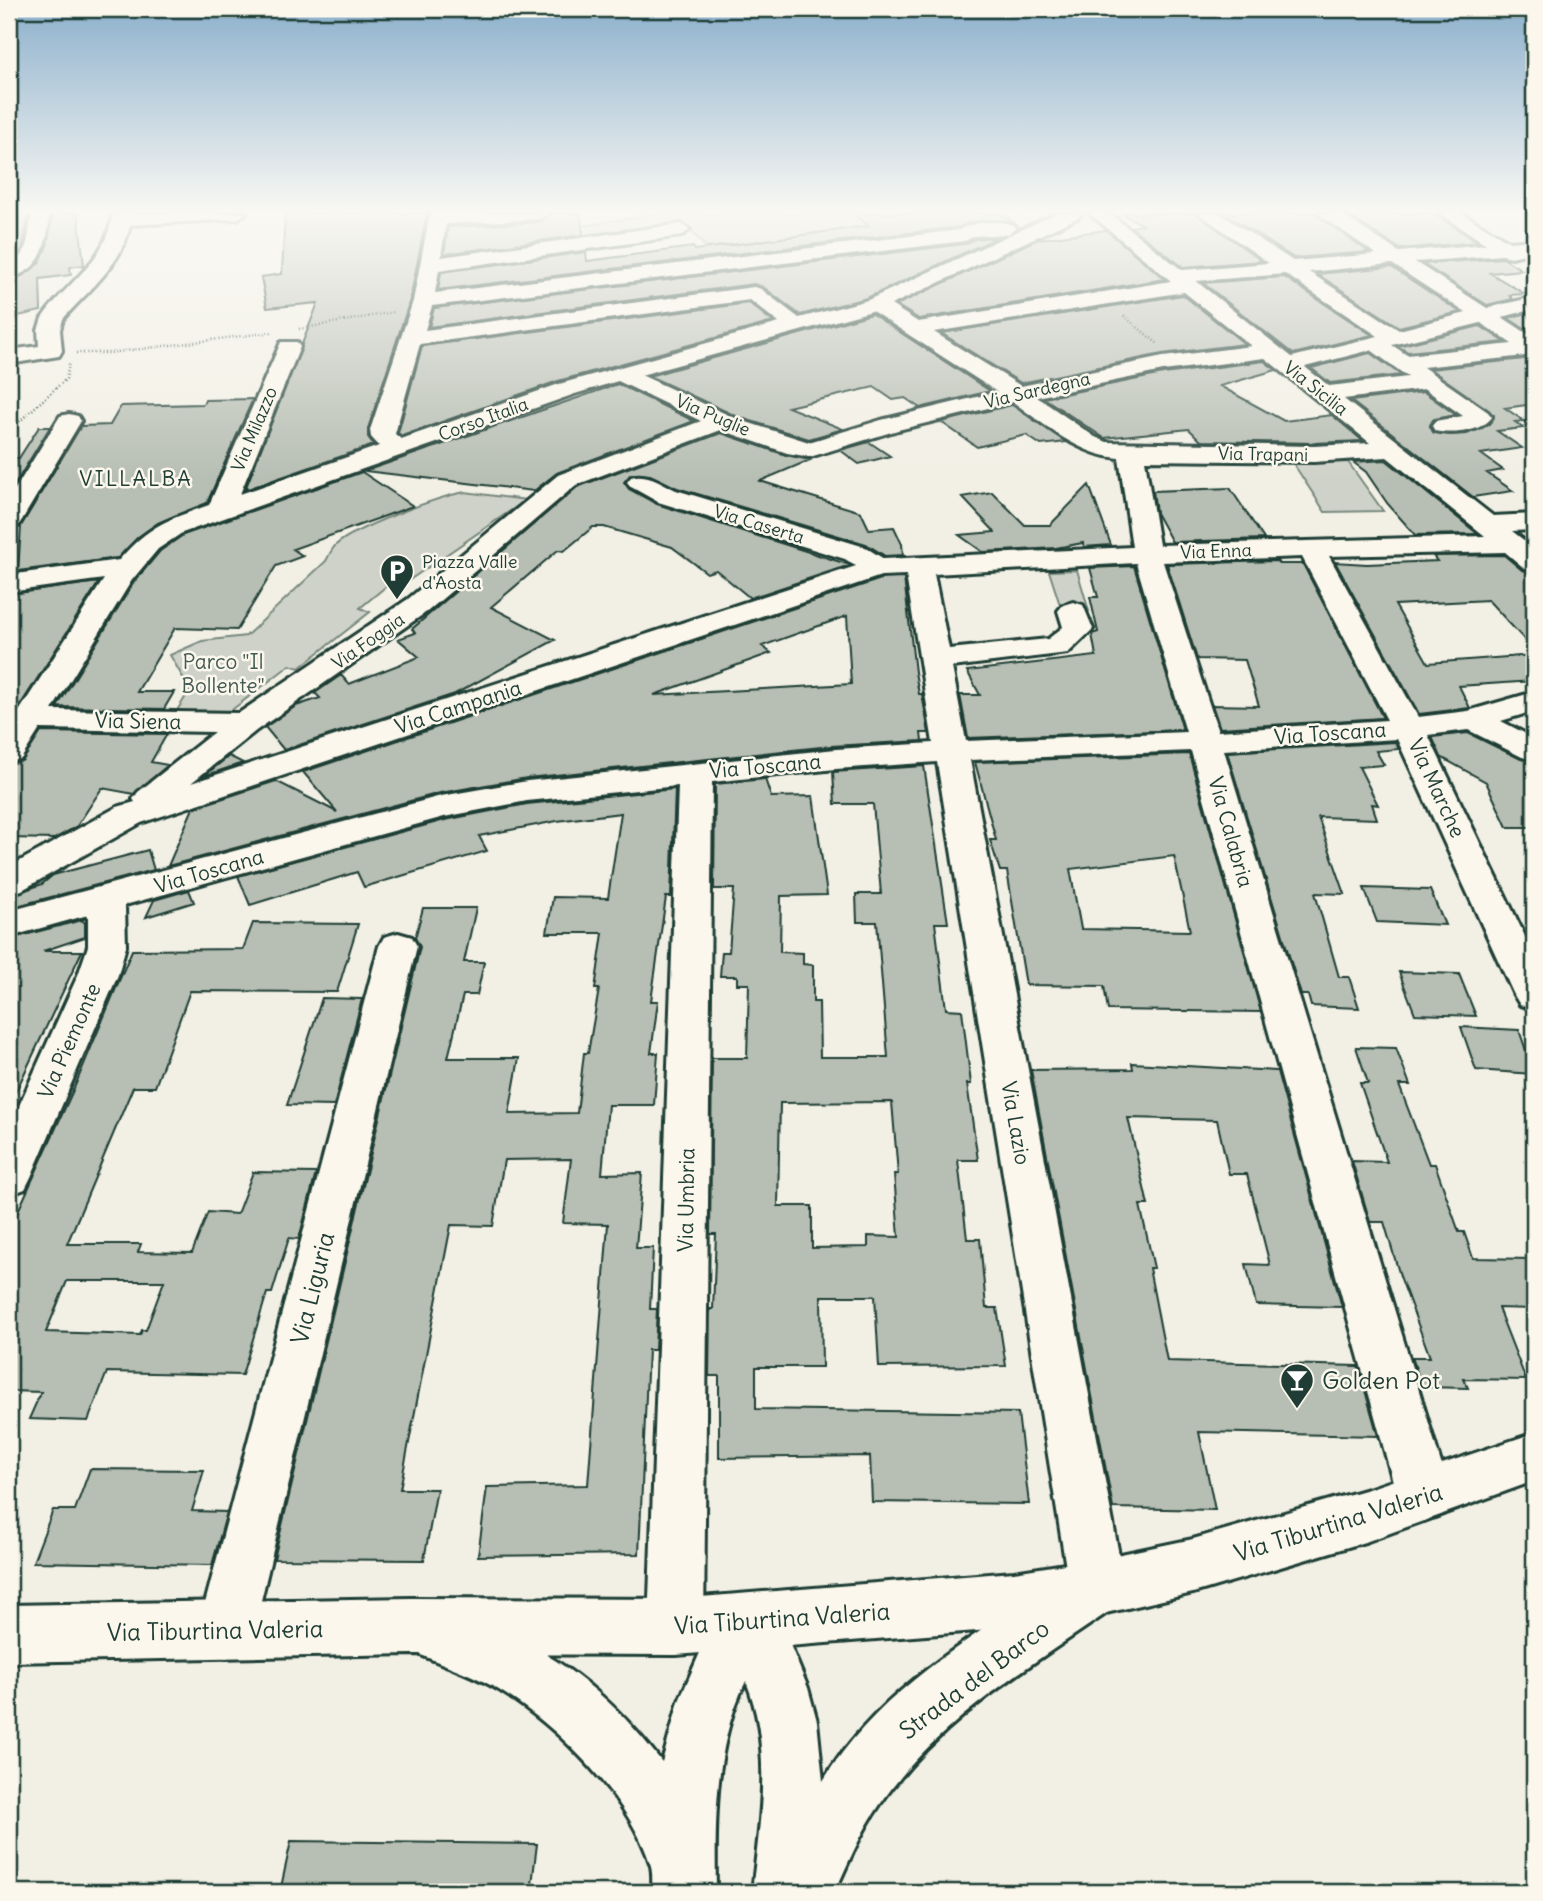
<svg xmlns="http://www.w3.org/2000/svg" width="1543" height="1901" font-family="Delius,sans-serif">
  <rect width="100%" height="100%" fill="#f2f0e5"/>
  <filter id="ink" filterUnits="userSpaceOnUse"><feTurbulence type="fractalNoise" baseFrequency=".0143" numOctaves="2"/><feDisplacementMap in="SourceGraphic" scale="14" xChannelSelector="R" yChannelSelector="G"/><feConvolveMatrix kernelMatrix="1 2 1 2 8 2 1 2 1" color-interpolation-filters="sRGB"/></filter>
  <g filter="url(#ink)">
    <path fill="#cfd2c8" stroke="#77887e" stroke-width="2" d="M663,213h192l15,13 -164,22 -19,-22 -160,22 -9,-12z
      M1348,462l35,49 -58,1 -32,-49z
      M465,492l61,8 -118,81 -13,-2 -35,29 10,4 -71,56 -9,-3 -66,51 -50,-1 16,-25 -20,-35 32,-14 44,-5 80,-75c2,-4 5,-10 8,-14 15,-18 107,-51 131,-55z
      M1077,570l12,41h-27l-13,-40z"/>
    <path fill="#b7beb3" stroke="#1f3d34" stroke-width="2" fill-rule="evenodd" d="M9,213h20l-7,36 -13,13z
      M53,213h25l6,52 -14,2 1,8 -31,4 1,32 -32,7v-38l13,-4 17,-13 8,-17z
      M307,213h120l-17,87 -42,129v8l6,8 -129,45 73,-187 -51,5 -6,-31 21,-3 3,-60z
      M551,213h29l3,22 -139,19 4,-27 92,-5z
      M852,213h147l14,9 -33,-1 -22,6 -520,63 3,-18 145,-20 1,9 106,-14 2,3 174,-24z
      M1121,213h75l66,48 -79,6 -52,-40 12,-2z
      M1224,213h91l54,39 -75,6z
      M1344,213h88l46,29 -78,7z
      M1106,230l59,49 -246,40 -23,-14 142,-66z
      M998,237l-131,61 -67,17 -37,-28 -9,-3 -325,43 5,-19 531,-64 10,-5z
      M1503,258l19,12 -32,3 35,21 -16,1 4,4 -26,6 -64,-41z
      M1391,267l69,45 -61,15 -82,-53z
      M1284,277l88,58 -79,19 -90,-71z
      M1183,295l62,49 -83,10 -141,29 -80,-50z
      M749,303l24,19 -215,59 -156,55 -4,-3 24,-87z
      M1528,313l6,5v17l-26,-17z
      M872,314l118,77 -70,17 -15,-10 -12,2 -19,-13 -86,20 55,22 -34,10 -71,-22 -89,-41z
      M1480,326l25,16 -97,10 -10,-6z
      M1370,353l31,22 -71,8 -19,-15z
      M1534,358v46l-29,4 19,13 -9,1 8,6 -26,3 25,17 -41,6 22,16 -16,3 26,18 -40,6 -122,-96 73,-9 32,23 -23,5 -3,5 3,7 17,3 17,-1 22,-10 5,-9 -64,-46z
      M1264,361l12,9 -56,16 64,35 48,-6 31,26 -49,2 -113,-2 -12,-12 -85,9 -60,-40 119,-24z
      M618,384l76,37 -137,52 -23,18 -169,-20z
      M253,399l-46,104 -49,20 -20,14 -20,21 -100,13 3,-45 60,-100 29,-1 11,-19 82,-2 2,-4z
      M1012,405l54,37 -25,3 -15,-10 -49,12 -36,-25z
      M39,427h11l-41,67v-36h10z
      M721,433l65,22 24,5 -50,21 101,31 8,17 25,-2 8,17 1,11 -18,1 -19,-12 -189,-56 -27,-13 -19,-1 -7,8 5,7 28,15 193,61 -100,33 -34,-28 -9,3 -35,-26 -68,-20h-11l-29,24 -6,-1 -67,57 64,33 -100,54 -171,56 -19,-23 31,-21 24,-8 -5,-5 26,-18 8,9 70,-27 -21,-18 17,-6 -3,-4 165,-142z
      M869,442l21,14 -31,8 -19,-14z
      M1386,460l92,74 -63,1 -28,-32 -21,-31 -13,-10z
      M362,472l51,34 -120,43 10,7 -27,10 -39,64 -62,-2 -38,64h37l-10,17 -107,-2 77,-125 26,-31 23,-16z
      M1089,485l22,60 -27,2 -1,-4 -27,5 -73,4 -24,-17 36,-3 -33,-35 30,-5 33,33h25z
      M1230,488l34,51 -92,3 -16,-29 -3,-22z
      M1504,555l18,15 12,2v78l-46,-50 -93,5 33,58 106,-8v26l-75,5 11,22 -51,6 -84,-152 32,2 70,-3 -4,-5z
      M1277,561l2,3h24l80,154 -163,10 -8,-23 47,1 -14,-46 -48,-1 -30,-95z
      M1134,566l49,164 -215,8 -8,-43h20l-13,-24 129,-15 -4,-22 6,-2 -8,-35h8l-8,-29z
      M904,578l11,94 4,22h3l7,39h-8l1,8 -91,5 -304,32 -87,15 -272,73 25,-58 83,-27 61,31 -34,-40 578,-193zM847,616l4,68 -197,11 117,-42 -9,-7z
      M99,582l-90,141v-126l2,-3z
      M41,732l126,2 -16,28 17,3 -34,29 -32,-6 -25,38 -23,13 -45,-1v-74l14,-4z
      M1468,733l53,26 13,3v65h-27l-21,-45 -45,-25 -9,-20z
      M1395,742l4,7 -23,2 8,14 -25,2 19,38 -6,-1 5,15 -59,-2 27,77 -30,-1 24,84h10l10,31 -48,-2 -3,-11h-7l-74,-243z
      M1189,754l72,258 -153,-2 -4,-24 -78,-1 -19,-114h-7l-10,-31h6l-21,-78zM1174,856l16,75 -109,-2 -11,-60z
      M229,756l14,7 -39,13z
      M924,766l24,157h-13l11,86 16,1 9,74h-4l11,76h-20l9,79h13l6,69h11l9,58 -127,1 -4,-71h-54l1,71h-66v42l262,4 11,91 -157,-2 -2,-46 -151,2v-82h-10l1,-67h3l3,-75h-6l2,-176h35l2,-74h-12v-8h-17l2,-24h7l5,-63h-20l1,-105 50,-5 6,18 42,-1 14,99 -46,1 -1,56 23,1v11l10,1v37h6l1,55h68l-11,-135h-20l-1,-28h25l-8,-90h-38l-2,-32zM892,1102l6,72h-4l5,63 -31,-1v11l-56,1v-42h-34l2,-103z
      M675,789l-4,108h-5l-15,104h7l-7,52h7l-4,52h-46l-6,69 40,-1 -6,75h17l-3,61h7l-2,41h-7l-9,204 -161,2 9,-69 101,-2 20,-261 -45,-1 8,-64 -67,1 -11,66 -42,-1 -51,264h37l-13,71 -150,-1 146,-612 -5,-9 8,-30h53l-12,54h20l-7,33h-14l-15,63h71l-10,56 68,-1 7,-60h4l11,-64h-4l8,-56h-56l6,-36 55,1 13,-85 -64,8 -78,15 8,15 -123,36 -7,-15 -107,33 -12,-29 207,-56 82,-16z
      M148,850l6,20 -145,38v-12l33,-12 11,-9z
      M1364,888l66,2 15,35 -68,-3z
      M189,890l5,12 -48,15 8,-17z
      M82,920l3,3v14l-42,14h39l-73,155v-167z
      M253,923l105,1 -21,68 -147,-1 -35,96h-22l-66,157h74l-3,8 54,1 16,-41 29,2 16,-42 63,1 -17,66 -10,-1 -17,55h-5l-25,82 -135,-3 -19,49 -59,-2 12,-27 -32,-1v-160l65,-143 58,-138 111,-1zM67,1281h97l-18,49h-4l-2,5 -94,-3z
      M1399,972l60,2 17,42 -61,-2z
      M322,998l40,1 -28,107 -47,-1z
      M1461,1027l58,3 15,44 -58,-4z
      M1356,1047l40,1 14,37h-11l30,79h6l24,68h5l9,26 61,1v50l-36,-1 28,72 -62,-1 4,9 -46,-1 -10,-30h18l-30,-81 -16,-54h-14l-18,-61 35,1 -27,-79h8z
      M1132,1063l145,8 65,236 -86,-2 -10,-41 24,1 -23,-91h-18l-12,-54 -89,-2 20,87h-8l14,63h-5l18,93 191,5 20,70 -179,-4 16,78 -102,-2 -82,-438 102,-1z
      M90,1469l114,1 -12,41 35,1 -15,53 -179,-3 20,-52h22z
      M291,1841l246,3 -6,48h-251z"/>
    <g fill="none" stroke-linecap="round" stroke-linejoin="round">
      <g stroke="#1f3d34" stroke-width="6">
        <path id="minor" d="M32,213h18c-4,31 -6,57 -41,65v-13c21,-10 19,-31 23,-52z
          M113,213h133l-9,6 -107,6c-7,39 -43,66 -67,94l-3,11 2,21 -3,5 -50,8v-14l30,-4 -1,-16 4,-12c27,-39 63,-54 71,-105z
          M430,213h119l-9,6 -94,5 -5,33 240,-33 9,6 -9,6 -242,34 -4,23 524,-63c11,-8 49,-12 58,-2l-9,6 -34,2 -9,5 -533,65 -7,24 329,-43 7,2 38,29 69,-18 189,-87h24l-2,4 -188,88 27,17 253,-41 -82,-68h20l73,57 87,-7 -71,-50h21l74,48 83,-7 -59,-41h22l60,39 87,-8 -47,-31h22l49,29 24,-2v12l-23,5 -8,-2 -88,7 72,46 47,-11v12l-32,8 32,21v17l-111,12 65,45 4,5c-10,15 -40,18 -57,14l-3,-5 3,-5 28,-5 -38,-27 -81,10 149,117 41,-2v16l-22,1 22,17v22l-10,-2 -19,-16 -176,4 89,161 50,-6 66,-19v19l-33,10 33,17v22l-12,-3 -54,-27 -40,5 106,220v54l-14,-4 -6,-10 -117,-256 -173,11 227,746 -8,18 -19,7 -19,-7 -8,-18 -206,-745 -221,9 155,827 -8,19c-85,59 -179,113 -238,200 -18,26 -31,57 -44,86h-83c8,-69 21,-143 -6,-211 -32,64 -31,142 -30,211h-64c0,-8 1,-18 -1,-26 -21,-68 -93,-140 -152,-176 -24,-15 -52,-24 -78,-35l-9,-20 9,-20 20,-9c98,36 157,73 221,156l17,-61 23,-53 25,-45 20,-8 20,8 19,32 22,53 9,33 6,60c56,-93 156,-148 244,-207l-130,-812 -101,7 -124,13 -8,845 -8,20 -20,8 -20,-8 -8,-20 30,-841 -151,15 -83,16 -319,88 1,41 -8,29 -87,202 -6,12 -16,6v-67l69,-153 10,-29v-31l-79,22v-26l432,-115 86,-15 309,-32 97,-6 -27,-168 -25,1 -740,247 -119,67 -13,4v-27l108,-60 18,-5 -2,-3 5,-7 76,-60 -174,-3 -19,30 -12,3v-35l95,-148 -95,13v-17l110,-15c30,-35 48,-40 90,-55l72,-163h16l3,5 -60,147 139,-48 -8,-9 -1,-7 43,-129zM1392,264l74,49 -67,17 -90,-58zM1285,274l93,62 -86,21 -96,-76zM1184,292l67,54 -88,11 -142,29 -87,-54zM750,300l29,23 -220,61 -158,55 -6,-5 25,-90zM872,311l125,81 -116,28 -72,22 -72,-23 -96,-44zM1481,323l31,21 -105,11 -15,-10zM1371,350l37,27 -79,9 -24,-19zM1265,358l105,85 -56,3 -207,-4 -12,-5 -58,-40 126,-26zM618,381l83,40 -143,54 -150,124 -169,114 -187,-3 80,-130 26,-31 24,-16 393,-139zM1013,402c34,24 64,52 106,56l13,89 -248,12 -19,-12 -189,-57c-15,-7 -28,-18 -45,-13l-4,5 4,5 27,15 187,57 11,7 -665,217 66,-53 171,-119 148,-126 145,-55 66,23 23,4 88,-27zM1387,457l98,79 -326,9 -14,-85 169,2zM1302,557l85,163 -169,11 -55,-169zM1136,563l50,169 -220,9 -14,-74 116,-14 25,-24 -10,-24 -10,-3 -10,3 -5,6 5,16 -15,12 -99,10 -15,-75z
          M69,414l9,2 3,5 -59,99 -4,6 -9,2v-29l51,-83z
          M398,933l14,4 5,9 -163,684 -8,20 -20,8 -20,-8 -8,-20 181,-684 5,-9z"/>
      </g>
      <g stroke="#1f3d34" stroke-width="6">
        <path id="major" d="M1534,1433v48l-166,60 -175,52 -96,22 -83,13 -338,27 -265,-1 -402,8v-57l402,-7 265,1 338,-27 83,-13 96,-20 175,-50z"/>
      </g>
      <path stroke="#1f3d34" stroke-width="2.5" stroke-dasharray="1 2.5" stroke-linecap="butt" d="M1140,217l36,-4
        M1124,316l34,28
        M299,329l95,-17
        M76,353h33l164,-21
        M9,431l57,-52 3,-15"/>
      <use href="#minor" fill="#fbf7ec" fill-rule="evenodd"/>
      <use href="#major" fill="#fbf7ec" fill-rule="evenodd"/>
    </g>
  </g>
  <linearGradient id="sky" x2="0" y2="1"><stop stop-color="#8cb0cc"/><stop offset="0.44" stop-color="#f9f8f3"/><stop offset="1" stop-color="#f9f8f3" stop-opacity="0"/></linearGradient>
  <rect width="1543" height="479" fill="url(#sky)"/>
  <defs>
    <g id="parking-pin" transform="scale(1.75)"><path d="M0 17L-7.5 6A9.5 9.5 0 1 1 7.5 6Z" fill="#1f3d34" stroke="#fbf7ec"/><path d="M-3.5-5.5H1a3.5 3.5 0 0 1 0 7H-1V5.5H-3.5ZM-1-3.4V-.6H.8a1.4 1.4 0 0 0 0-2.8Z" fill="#fff"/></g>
    <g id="bar-pin" transform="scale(1.75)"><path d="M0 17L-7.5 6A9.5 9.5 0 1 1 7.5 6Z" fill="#1f3d34" stroke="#fbf7ec"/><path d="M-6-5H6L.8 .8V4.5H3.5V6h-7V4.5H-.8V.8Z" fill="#fff"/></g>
  </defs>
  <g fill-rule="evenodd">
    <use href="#parking-pin" x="397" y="571"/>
    <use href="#bar-pin" x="1297" y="1380"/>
  </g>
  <g text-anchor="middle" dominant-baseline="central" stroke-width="5" stroke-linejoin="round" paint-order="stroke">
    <g font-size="18" fill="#1f3d34" stroke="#fbf7ec">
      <text transform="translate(1316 388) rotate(38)">Via Sicilia</text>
      <text transform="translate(1037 390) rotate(-13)">Via Sardegna</text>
      <text transform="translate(713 415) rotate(23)">Via Puglie</text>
      <text transform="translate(483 419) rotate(-20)">Corso Italia</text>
      <text transform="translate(254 429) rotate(-67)">Via Milazzo</text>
      <text transform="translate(1263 454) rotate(1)">Via Trapani</text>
      <text transform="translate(759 524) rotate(17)">Via Caserta</text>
      <text transform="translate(1216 551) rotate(-2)">Via Enna</text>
      <text transform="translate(368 641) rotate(-35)">Via Foggia</text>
    </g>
    <g font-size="18" fill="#1f3d34" stroke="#fbf7ec" text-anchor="start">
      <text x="422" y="561">Piazza Valle<tspan x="422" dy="21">d'Aosta</tspan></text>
    </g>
    <g font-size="21" letter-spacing="2" fill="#1f3d34" stroke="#fbf7ec">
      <text x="136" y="478">VILLALBA</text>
    </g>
    <g font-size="21" fill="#425b52" stroke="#fbf7ec">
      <text x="223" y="661">Parco "Il<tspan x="223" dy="24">Bollente"</tspan></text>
    </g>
    <g font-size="21" fill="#1f3d34" stroke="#fbf7ec">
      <text transform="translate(458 707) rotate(-18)">Via Campania</text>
      <text transform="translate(138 721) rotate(1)">Via Siena</text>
      <text transform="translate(1330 733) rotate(-4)">Via Toscana</text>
      <text transform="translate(765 766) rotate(-5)">Via Toscana</text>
      <text transform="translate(1437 788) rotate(65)">Via Marche</text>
      <text transform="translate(1231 832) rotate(74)">Via Calabria</text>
      <text transform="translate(209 871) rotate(-16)">Via Toscana</text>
      <text transform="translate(69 1041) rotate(-66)">Via Piemonte</text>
      <text transform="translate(1016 1123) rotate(80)">Via Lazio</text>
      <text transform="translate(686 1200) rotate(-89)">Via Umbria</text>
    </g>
    <g font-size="24" fill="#1f3d34" stroke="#fbf7ec">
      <text transform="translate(312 1288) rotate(-76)">Via Liguria</text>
      <text transform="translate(1338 1522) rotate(-17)">Via Tiburtina Valeria</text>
      <text transform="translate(782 1618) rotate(-4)">Via Tiburtina Valeria</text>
      <text transform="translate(215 1630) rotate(-1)">Via Tiburtina Valeria</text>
      <text transform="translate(974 1679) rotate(-37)">Strada del Barco</text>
    </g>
    <g font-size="24" fill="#1f3d34" stroke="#fbf7ec" text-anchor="start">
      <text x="1322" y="1380">Golden Pot</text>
    </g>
  </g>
  <rect width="1543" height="1901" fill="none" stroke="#fbf7ec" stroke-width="35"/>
  <rect x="18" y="18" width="1508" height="1866" fill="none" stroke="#1f3d34" stroke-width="2.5" filter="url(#ink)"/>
</svg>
